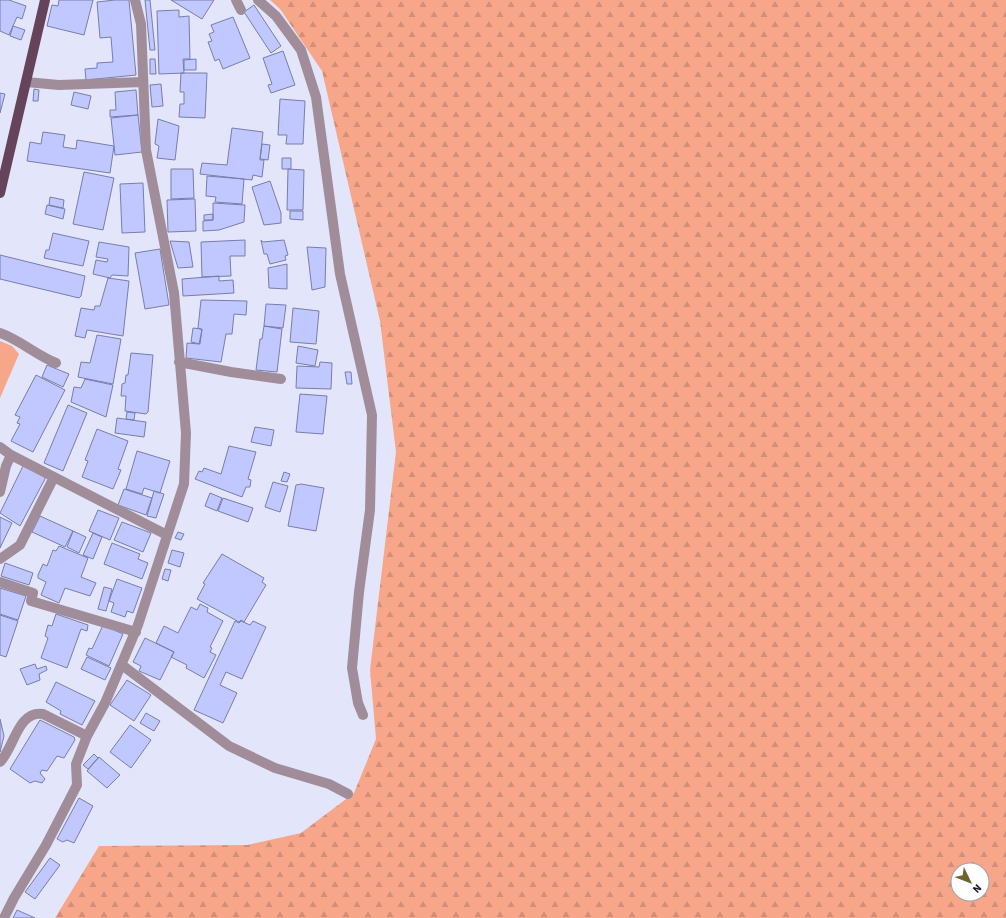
<svg xmlns="http://www.w3.org/2000/svg" width="1006" height="918" font-family="'Source Sans 3',sans-serif">
  <defs>
    <pattern id="forest-firs" width="22" height="20" patternUnits="userSpaceOnUse"><rect width="22" height="20" fill="#f7a68a"/><path d="M5 1l3.5 6h-7zM16 11l3.5 6h-7z" fill="#d38e77"/></pattern>
  </defs>
  <rect width="100%" height="100%" fill="#e3e6fa"/>
  <path fill="#f7a68a" d="M0,341l12,5 7,8 -19,44z"/>
  <path fill="url(#forest-firs)" fill-rule="evenodd" d="M270,0h736v918h-951l44,-72 148,-1 54,-12 53,-40 22,-54 -6,-69 26,-218 -16,-131 -58,-250 -42,-62zM958,870h24v24h-24z"/>
  <path fill="#c1c8ff" stroke="#787daa" d="M0,0h9l17,6 -4,13 -5,-2 -8,18 -9,-4z
    M59,0h34l-9,35 -37,-9 5,-21 6,1z
    M115,0h14l7,75 -50,5 -1,-11 12,-1v-5l16,-1 -2,-25 -11,1 -3,-36z
    M145,0h5l5,50h-5z
    M171,0h43l-12,19z
    M254,5l27,41 -10,7 -27,-41z
    M179,10v7l10,-1 1,43h-7l1,14 -25,1 -2,-63z
    M233,17l17,41 -27,11 -4,-10 -4,2 -7,-19 4,-1 -3,-7 5,-2 -3,-7z
    M13,26l12,4 -4,10 -11,-4z
    M283,51l12,34 -24,8 -3,-8 4,-1 -9,-26z
    M150,59h5l1,15h-6z
    M196,59v11h-12v-10z
    M181,73h26l-2,45 -26,-1 1,-13h4v-12h-4z
    M161,84l2,22 -11,1 -2,-22z
    M34,89l5,1 -1,11h-5z
    M136,90l2,25 -28,2v-7h6l-1,-18z
    M74,92l17,4 -3,13 -17,-4z
    M0,93l5,1 -5,19z
    M280,99l25,2 -2,43h-17l1,-9h-9z
    M138,115l4,37 -27,3 -4,-37z
    M158,119l21,7 -4,34 -18,-2 2,-12 -4,-2z
    M232,128l31,4 -3,28h4l-2,17 -9,-2 -1,5 -52,-6 2,-11 25,2z
    M43,132l22,3 -2,12 13,2 1,-9 37,6 -4,27 -83,-12 3,-19 11,2z
    M262,144l8,1 -2,15 -8,-1z
    M282,158h9v11h-9z
    M171,169h22l1,29 -23,1z
    M288,169l16,1 -1,40h-16z
    M84,172l30,6 -11,52 -30,-6z
    M207,176l37,3 -2,25 -27,-2 1,-5 -10,-1z
    M270,181l11,32v10l-17,2 -12,-38z
    M143,183l2,49 -23,1 -2,-49z
    M50,197l14,3 -1,8 -14,-3z
    M195,199l1,32 -28,1 -1,-32z
    M213,203l32,2 -1,17 -25,8 -16,1v-10l10,-1z
    M47,205l18,4 -2,10 -18,-5z
    M290,211h13v9l-13,-1z
    M213,214v6h-9v-5z
    M53,233l36,8 -6,25 -39,-8 2,-8h3z
    M245,240v16h-15l1,20 -29,1 -1,-35z
    M261,240l2,2 21,-2 4,15 -3,1 1,4 -16,4 -3,-10h-3z
    M170,241l19,1 4,25 -15,1z
    M99,242l30,5 -1,29 -16,-1 -2,3 -17,-4 3,-14 11,2 1,-3 -12,-2z
    M307,247l19,1 -1,39 -13,3z
    M160,249l9,56 -24,4 -10,-56z
    M0,255l85,21 -4,20 -2,2 -79,-19z
    M287,264v25l-18,-1 -1,-20z
    M219,276v5l14,-1 1,13 -51,3 -1,-17z
    M108,278l21,3 -6,55 -36,-6 -2,8 -10,-2 6,-28 13,2 1,-4h5z
    M201,300l46,1 -1,14 -12,-1 -2,20h-6l-5,28 -35,-4 1,-15 12,1 3,-14 -4,-2z
    M266,304l20,1 -3,23 -19,-2z
    M293,308l26,3 -3,33 -26,-2z
    M264,326l18,3 -5,43 -21,-2 4,-31h2z
    M193,328l9,1 -2,15 -9,-2z
    M97,335l24,4 -8,45 -35,-7 3,-15 9,1z
    M298,346l20,4 -3,16 -19,-3z
    M131,353l22,2 -5,57 -2,2 -21,-3 1,-15h-5l1,-12 3,-1 1,-8h2z
    M320,362l12,1 -1,26 -35,-1 1,-22 22,1z
    M47,365l22,9 -6,13 -21,-10z
    M345,372h6l1,12h-5z
    M36,375l29,15 -32,62 -22,-11 9,-17 -3,-1 3,-6 -5,-2z
    M85,379l28,6 -7,32 -35,-15 3,-15 7,1z
    M300,394l27,2 -4,38 -27,-2z
    M68,405l19,8 -24,58 -19,-8z
    M127,412l8,1 -1,7 -8,-1z
    M117,418l29,4 -2,15 -29,-4z
    M255,427l19,3 -3,16 -20,-4z
    M97,429l31,12 -10,28 3,1 -8,19 -31,-12 6,-16 -3,-1z
    M229,446l27,6 -8,27 3,1 -1,7h-4l-4,10 -47,-18 4,-8 3,1 2,-4 17,6z
    M137,451l33,10 -10,32 -16,-5 -2,6 -16,-5z
    M23,466l22,10v3l-25,47 -20,-13z
    M284,472l6,2 -3,8 -6,-1z
    M273,482l15,4 -8,26 -15,-5z
    M301,484l23,4 -8,43 -28,-5 8,-41z
    M124,489l28,9 -6,17 -28,-10z
    M154,491l10,3 -8,24 -9,-2z
    M210,493l12,5 -5,13 -12,-5z
    M223,498l30,10 -5,14 -30,-11z
    M98,510l21,8 -9,22 -21,-9z
    M40,516l33,15 -8,16 -33,-15z
    M0,517l12,6 -12,25z
    M122,522l29,11 -8,19 -29,-12z
    M73,531l13,6 -7,16 -12,-6z
    M178,532l6,2 -3,6 -6,-2z
    M93,533l9,4 -9,22 -10,-4z
    M112,543l28,11 -2,5 10,4 -6,16 -38,-15z
    M59,546l29,12 -7,19 15,6 -6,13 -25,-8 -6,15 -18,-8 5,-13 -8,-4v-3l5,-11 4,2 6,-16 3,1z
    M172,550l12,3 -4,14 -12,-4z
    M222,554l42,24 -2,4 4,3 -22,37 -3,-2 -2,2 -42,-23 8,-15 -2,-1z
    M5,563l28,10 -4,12 -28,-9z
    M165,569l6,1 -3,11 -6,-2z
    M117,579l25,9 -9,25 -6,-2 -2,6 -14,-5 3,-9 -5,-2z
    M104,587l8,2 -6,22 -8,-2z
    M0,588l26,8 -8,24 -18,-6z
    M200,604l8,4 -1,4 16,9 -13,26 2,1 -2,4 6,3 -12,23 -18,-10 1,-3 -16,-8 3,-5 -18,-9 8,-17 14,7 13,-26 6,3z
    M56,614l32,11 -1,6 -6,-2 -14,39 -26,-10 7,-20 -3,-2 3,-11 4,1z
    M0,615l18,6 -12,36 -6,-2z
    M235,621l4,2 2,-2 9,4 3,-4 13,6 -24,52 -16,-7 -6,13 17,8 -14,30 -29,-13z
    M103,625l20,9 -14,32 -23,-11 3,-7 3,1z
    M145,638l29,14 -14,28 -21,-9 2,-5 -8,-4z
    M87,657l24,11 -6,12 -24,-11z
    M35,664l2,5 9,-3 1,4 -8,4 1,6 -13,5 -7,-16z
    M127,680l24,15 -17,26 -24,-16z
    M56,682l39,19 -13,24 -22,-11 1,-3 -15,-9z
    M146,713l14,8 -6,10 -14,-8z
    M0,719l4,17 -4,16z
    M40,720l34,17 1,3 -11,18 -7,-2 -10,15 -5,-1 -2,3 5,6 -3,4 -7,-2 -5,2 -20,-14z
    M130,725l21,15 -20,28 -21,-16z
    M94,754l4,4 -10,11 -5,-4z
    M99,757l21,18 -13,13 -20,-17z
    M79,798l14,8 -19,37 -7,-3 -4,2 -6,-3z
    M50,858l10,7 -25,34 -10,-7z
    M17,910l18,8h-22z"/>
  <g fill="none" stroke-linecap="round" stroke-linejoin="round">
    <path stroke="#a18d9a" stroke-width="10" d="M236,0l5,10
      M258,0l18,16 25,34 15,47 24,177 32,141 -2,95 -11,82 -7,76 6,35 5,12
      M26,82l33,3 84,-3
      M0,333c20,7 36,22 56,30
      M179,362l52,10 50,7
      M0,447l11,8 156,80
      M0,492l6,-26 5,-11
      M0,559l20,-14 34,-68
      M0,582l33,11 -2,8 105,31
      M122,665l107,81 46,22 54,16 19,10
      M0,762c14,-14 18,-52 43,-48l44,22
      M4,918l10,-20 32,-53 31,-60 -1,-21 11,-28 18,-33 33,-78 46,-141 2,-51 -12,-140 -28,-143 -5,-126 -6,-24"/>
    <path stroke="#65435a" stroke-width="10" d="M0,193l45,-193"/>
  </g>
  <g transform="translate(970 882) rotate(133)"><circle r="19" fill="#ffffff" stroke="#a1a2a9"/>
  <path d="M0-3L7 15L0 10L-7 15Z" fill="#6e6431"/>
  <text y="-6" font-size="11" font-weight="bold" text-anchor="middle" fill="#151628">N</text>
  </g>
</svg>
